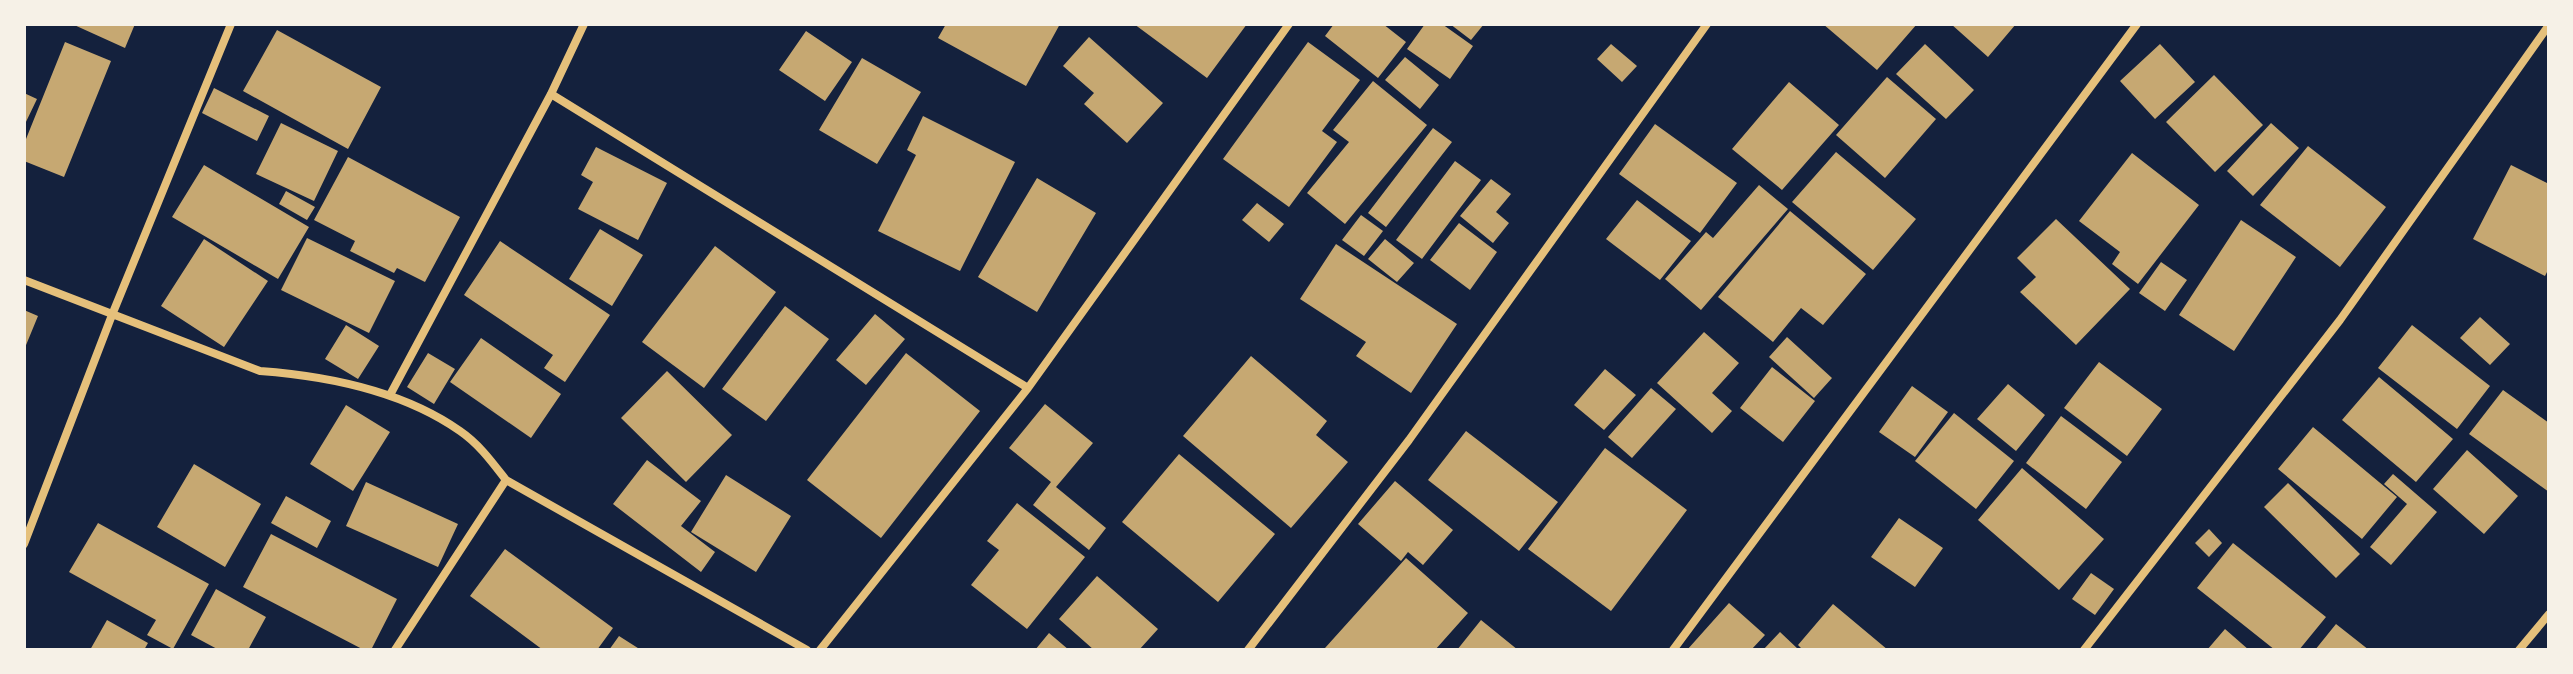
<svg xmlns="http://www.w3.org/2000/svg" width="2573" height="674" font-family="Commissioner,sans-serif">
  <rect width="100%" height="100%" fill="#14213d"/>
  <path fill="#c6a872" d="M72,24h63l-10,24z
    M946,24h114l-34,62 -88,-48z
    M1134,24h113l-40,54z
    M1334,24h49l23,18 -28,36 -53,-42z
    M1425,24h17l31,22 -23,33 -43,-30z
    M1450,24h34l-13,16z
    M1823,24h94l-40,46z
    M1951,24h65l-28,33z
    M277,30l104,57 -33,62 -105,-58z
    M806,31l46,31 -27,39 -46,-31z
    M1089,37l74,66 -36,40 -43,-39 10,-11 -31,-27z
    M65,42l46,19 -47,116 -40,-16v-17z
    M1308,42l52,38 -38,51 15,11 -48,65 -66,-48z
    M1611,44l26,22 -15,16 -25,-23z
    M1925,44l49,46 -28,29 -50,-45z
    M2160,44l35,38 -40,37 -35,-38z
    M1405,57l34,28 -19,24 -35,-29z
    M862,58l59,34 -44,72 -58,-34z
    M2214,75l49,50 -48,47 -49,-50z
    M1887,77l49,42 -51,59 -49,-43z
    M1373,81l54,44 -82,99 -38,-31 42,-51 -16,-12z
    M1789,82l50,43 -57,65 -50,-41z
    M214,88l55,28 -12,25 -55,-28z
    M24,93l13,6 -13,27z
    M923,116l92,46 -55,109 -82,-40 38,-76 -9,-5z
    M281,123l57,28 -24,50 -58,-27z
    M2271,123l28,25 -46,48 -26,-25z
    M1655,124l82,59 -37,50 -81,-59z
    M1433,128l19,14 -66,85 -18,-14z
    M2308,146l78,61 -46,60 -80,-62z
    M596,147l71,36 -29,57 -60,-31 15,-27 -12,-7z
    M1836,152l80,67 -43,51 -81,-68z
    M2132,153l67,52 -61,79 -26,-20 8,-12 -41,-31z
    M348,157l112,60 -35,65 -28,-14 -3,5 -44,-22 5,-10 -41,-21z
    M1455,161l26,19 -59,79 -26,-19z
    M204,165l105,62 -31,52 -106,-62z
    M2511,165l38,19v84l-4,8 -72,-37z
    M1037,178l59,35 -59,99 -59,-35z
    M1491,179l20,15 -15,18 13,11 -16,20 -33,-27z
    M1759,185l29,24 -87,101 -36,-31 41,-47 7,6z
    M286,191l29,16 -8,13 -28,-16z
    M1637,200l54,41 -31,39 -54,-41z
    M1257,203l27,21 -15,18 -27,-22z
    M1790,211l76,63 -43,51 -22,-17 -28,34 -55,-45z
    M1361,215l22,16 -19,25 -22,-16z
    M2056,219l74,70 -54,56 -56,-53 16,-15 -19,-19z
    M2241,220l55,37 -62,94 -55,-36z
    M1459,223l38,29 -27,38 -40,-30z
    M600,229l43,26 -31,51 -43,-27z
    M307,238l88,43 -26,52 -88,-43z
    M204,239l64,42 -44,66 -63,-41z
    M1385,239l29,24 -17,19 -29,-23z
    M500,241l110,74 -45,67 -21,-14 9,-13 -89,-60z
    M1336,244l121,80 -46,69 -55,-37 10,-14 -66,-43z
    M715,246l61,46 -72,96 -62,-46z
    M2161,262l26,18 -22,31 -26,-18z
    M785,306l44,33 -63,82 -44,-32z
    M24,310l14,6 -14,34z
    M875,314l30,25 -39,46 -30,-25z
    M2480,317l30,27 -20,21 -30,-27z
    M346,325l33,21 -21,33 -33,-20z
    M2412,325l78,61 -33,43 -79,-61z
    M1704,332l35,31 -27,30 20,18 -20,22 -55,-50z
    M1787,337l45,41 -18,20 -45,-41z
    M481,338l80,56 -30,44 -81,-56z
    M428,353l27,16 -21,35 -27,-17z
    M906,353l74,58 -99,127 -74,-58z
    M1251,356l76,65 -11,14 32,27 -57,66 -108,-92z
    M2099,362l63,47 -35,47 -63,-48z
    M1772,367l43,34 -32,41 -43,-34z
    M1605,369l31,26 -32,35 -30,-25z
    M667,371l65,64 -46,47 -65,-64z
    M2379,377l74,62 -37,43 -74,-62z
    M2008,384l37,31 -29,36 -39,-32z
    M1912,386l36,26 -33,45 -36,-25z
    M1651,388l25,21 -44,49 -24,-21z
    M2503,390l46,33v69l-80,-58z
    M1045,404l48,39 -37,44 50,41 -17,22 -56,-45 18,-23 -42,-34z
    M346,405l44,27 -37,59 -43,-27z
    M1954,413l60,48 -38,48 -61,-48z
    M2061,416l61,46 -36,47 -60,-46z
    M2313,427l84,70 -35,42 -84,-70z
    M1466,431l92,71 -39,49 -91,-71z
    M1605,448l82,62 -76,101 -83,-62z
    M2467,450l51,46 -34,38 -51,-45z
    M1179,454l96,80 -57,68 -96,-80z
    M647,460l54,41 -20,25 34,26 -14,20 -88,-68z
    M194,464l67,40 -36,63 -68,-40z
    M2022,468l82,71 -45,51 -81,-70z
    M2393,474l44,38 -46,53 -21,-18 37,-43 -23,-20z
    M726,475l65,41 -35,56 -65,-40z
    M1395,481l58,49 -30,35 -15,-13 -7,9 -43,-37z
    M366,482l92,42 -20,43 -92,-41z
    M2288,483l72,71 -24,24 -72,-71z
    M286,496l45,25 -14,27 -46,-25z
    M1017,503l68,54 -58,72 -56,-44 28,-35 -12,-9z
    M1899,518l44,30 -28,39 -44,-30z
    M98,523l111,61 -36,65 -26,-14 9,-15 -87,-48z
    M2209,529l13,14 -13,14 -14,-14z
    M271,534l126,65 -26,51h-7l-121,-63z
    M2233,543l93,74 -27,33h-24l-78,-62z
    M505,549l108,79 -16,22h-54l-73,-54z
    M1406,558l62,55 -33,37h-108l-2,-2z
    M2091,573l23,16 -19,26 -23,-16z
    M1097,576l61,53 -19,21h-45l-35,-31z
    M216,589l50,28 -18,33h-29l-28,-15z
    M1729,603l36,32 -14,15h-64z
    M1833,604l55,46h-85l-5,-5z
    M107,620l41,23 -4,7h-54z
    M1481,620l37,30h-61z
    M2336,624l33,26h-54z
    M2225,629l24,21h-42z
    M1780,632l19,18h-36z
    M1049,633l20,17h-34z
    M619,636l22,14h-32z"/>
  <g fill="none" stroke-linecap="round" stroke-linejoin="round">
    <path stroke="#e5c07b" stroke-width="8" d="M551,94l477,294
      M24,280l236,91c68,5 143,20 200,60 19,13 32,31 46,49l301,170
      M390,395l161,-301 33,-70
      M24,544l88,-229 119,-291
      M395,650l111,-170
      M820,650l208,-262 261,-364
      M1248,650l161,-210 298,-416
      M1673,650l464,-626
      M2084,650l256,-330 209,-295
      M2519,650l30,-36"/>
  </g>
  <rect width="2573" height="674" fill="none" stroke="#f6f1e7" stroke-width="52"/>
</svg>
